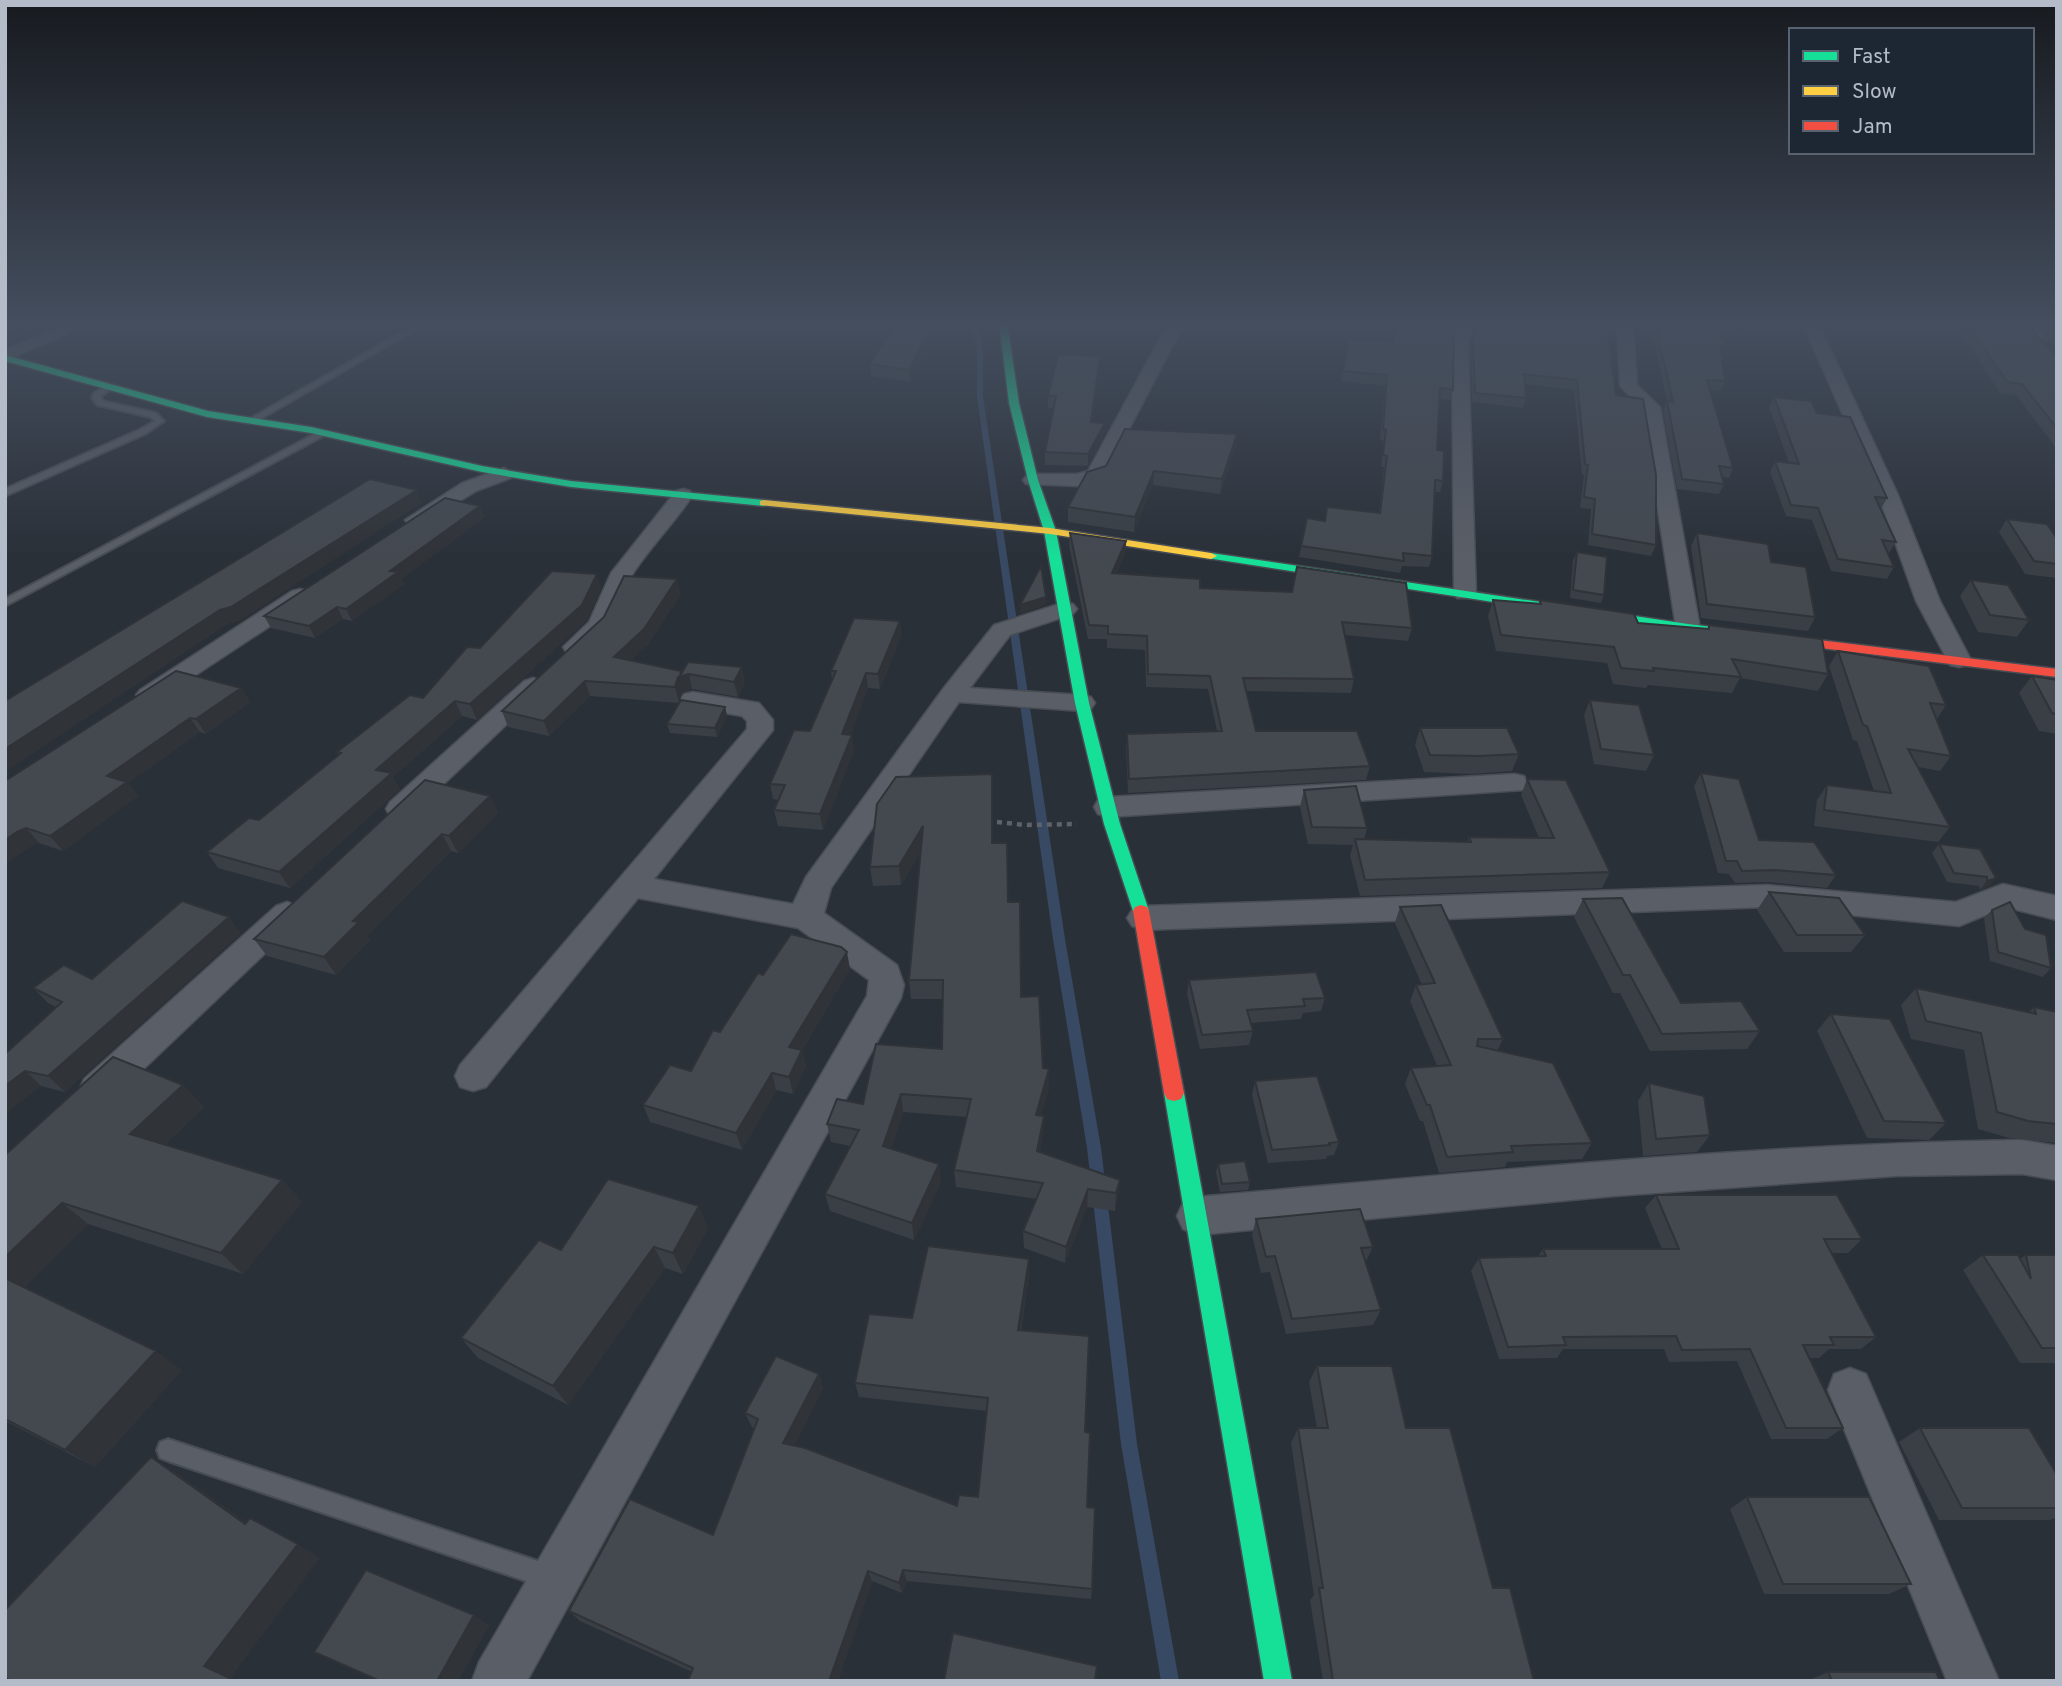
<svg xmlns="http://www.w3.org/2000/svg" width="2062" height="1686" font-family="Overpass,sans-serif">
  <rect width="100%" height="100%" fill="#2a3038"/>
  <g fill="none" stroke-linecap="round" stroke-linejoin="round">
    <path fill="#384963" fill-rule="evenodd" d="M972,322h6l5,28v47l82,542 36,209 36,296 42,237h-18l-40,-237 -34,-296 -34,-209 -76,-542v-47z"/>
    <g stroke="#484c53" stroke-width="4">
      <path id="lane" d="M420,322h9l-176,101 -7,-2z
        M106,386l7,2 -12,8 2,5 53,12 8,8 -19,13 -140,62v-7l134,-59 16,-9 -5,-4 -53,-12 -5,-7 2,-5z
        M322,430l4,3 -1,2 -320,171v-7z
        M168,1439l382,126 8,4 4,8 -4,8 -8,4 -382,-128 -8,-3 -3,-8 3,-8z"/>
    </g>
    <g stroke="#484c53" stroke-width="3">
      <path id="street" d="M73,322h21l-89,39v-11z
        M1169,322h16l-82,157 -25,7 -52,-2 -3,-4 3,-4 7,-2h44l11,-3z
        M1456,322h16l-4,26 8,245 -3,5h-16l-3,-5 -2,-245z
        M1617,322h16l4,63 23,22 40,221 -4,5h-16l-4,-5 -34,-220 -22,-22z
        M1802,322h16l80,173 42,106 31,59 -3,5 -9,2 -9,-2 -34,-64 -38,-106z
        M2029,328l28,3v10l-34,-5 -2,-3 2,-3z
        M504,468l10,6 -3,4 -35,13 -54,33h-14l-3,-4 57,-37z
        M683,489l7,2 3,4c-18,27 -41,50 -59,77 -15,24 -28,90 -68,80l-3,-5 26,-25 22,-49 65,-82z
        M300,589l8,2 3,5 -3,5 -150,99 -9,3 -9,-3 -4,-5 4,-5 152,-99z
        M1065,602l8,2 4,5 -4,5 -63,21 -40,53 112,7 9,2 4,6 -4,6 -9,2 -123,-9 -128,186 -7,25 73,52 7,20 -3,13 -374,683h-55l7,-19 388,-666 2,-16 -71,-52 -160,-30 -152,189 -13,4 -13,-4 -5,-11 5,-11 287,-336v-8l-5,-5 -58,-10 -4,-6 4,-6 9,-2 66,11 14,17v10l-119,149 139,25 13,-27 137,-188 51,-64z
        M533,678l9,3 4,5 -4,5 -132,125 -10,3 -10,-3 -4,-7 4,-7 134,-121z
        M1514,774l10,2 4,7 -4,7 -416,27 -10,-3 -4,-7 4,-7 10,-3z
        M2003,884l54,12v24l-52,-13 -46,19 -192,-19 -624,23 -11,-4 -5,-8 5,-8 11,-4 624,-21 189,17z
        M287,902l11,4 5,8 -5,8 -188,179 -13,5 -13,-5 -5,-11 5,-11 192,-173z
        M2022,1140l35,6v34l-35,-6 -126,2 -282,20 -417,39 -14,-6 -6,-13 6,-13 14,-6c275,-24 549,-53 825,-57z
        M1850,1368l16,6 133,307h-52l-119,-291 6,-16z"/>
    </g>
    <g stroke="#484c53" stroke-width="3">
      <path id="fast" d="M999,322h8l12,81 19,77 18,51 33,172 31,121 29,87 -2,4h-12l-2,-4 -29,-87 -29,-121 -31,-172 -16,-51 -19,-77z
        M5,355l203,56 103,16 171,39 89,15 193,19 5,3 -5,3 -193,-19 -89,-15 -171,-39 -104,-16 -202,-56z
        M1211,553l477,71 89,11 6,4 -6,4 -89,-11 -481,-74 -2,-2z
        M1174,1085l7,2 3,6 108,588h-28l-100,-588 3,-6z"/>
    </g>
    <g stroke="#484c53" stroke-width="3">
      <path id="slow" d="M764,500l286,28 161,25 6,3 -6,3 -161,-25 -290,-29v-4z"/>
    </g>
    <g stroke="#484c53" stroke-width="3">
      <path id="jam" d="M1777,635l280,34v8l-285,-35 -1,-3z
        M1141,905l6,2 2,4 35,182 -3,6 -7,2 -7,-2 -3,-6 -31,-182 2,-4z"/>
    </g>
    <path stroke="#5d636a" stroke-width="4.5" stroke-dasharray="5 5" stroke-linecap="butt" d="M997,822l28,3 52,-1"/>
    <use href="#lane" fill="#5a5e66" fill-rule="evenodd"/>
    <use href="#street" fill="#5a5e66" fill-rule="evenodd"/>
    <use href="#fast" fill="#16e098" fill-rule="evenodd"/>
    <use href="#slow" fill="#ffcf43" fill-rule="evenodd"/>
    <use href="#jam" fill="#f24e42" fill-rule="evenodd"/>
  </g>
  <path fill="#3a3f45" d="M5,322h53l-42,17 -11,-1z
    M940,322l-30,60 -39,-6 -1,-12z
    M1412,322l41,68 -3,10 -11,-1 -2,51 6,31 -3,11h-5l-3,64 -3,11 -27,-1 -2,7 -101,-16 8,-39 18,3 54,-8 5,-46h-3l3,-26 -4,-1 5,-54 -44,-5 8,-41 43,2 3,-16 16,1z
    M1483,322h123l10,73 40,150 -5,11 -63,-11 3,-36 -11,-1 4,-33h-2l-8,-85 -49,-6 1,14 -3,10 -51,-6 -1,-54 4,-21 8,1z
    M1650,322h97l2,5 -4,9 -25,-2 5,47 -4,10 -11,-1 23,78 -4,10 -7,-1 2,7 -5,10 -42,-5 -14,-78 4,-9z
    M1954,322h70l33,35v92l-41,-54 -16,-2z
    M2032,322h25v26z
    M1099,368l-7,54 13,1 -1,12 -16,31 -43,-1v-13l9,-44h-6v-12z
    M1774,397l43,16 70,85 -6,11 15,33 -7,11h-1l6,14 -7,12 -56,-8 -19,-51 -26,-4 -16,-44 5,-11 14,2 -20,-56z
    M1237,434l-2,15 -15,45 -67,-9 -19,47 -66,-10v-15z
    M485,517l-84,62 3,5 -52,37 -9,-2 -28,19 -44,-10 -7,-12z
    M2007,519l50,20v39l-32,-4 -26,-42z
    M1070,533l56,8 -1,13 -8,19 295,55 -4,13 -63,-6 9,44 -3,14 -105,-2 10,40 114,35 -4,14 -238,13 -2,-45 1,-14 90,-3 -9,-42 -62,-2 -1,-37 -38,-2v-9h-19l-19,-94z
    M1697,533l74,29 44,55 -7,14 -107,-13 -10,-72z
    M1577,552l27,43 -3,8 -31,-5 3,-38z
    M1971,580l58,40 -12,17 -39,-5 -18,-36z
    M601,588l-14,32 -110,100 -15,-4 -69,61 7,12 -110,99 -72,-20 -11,-16 52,-32 80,-65 -2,-3 86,-54 57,-50z
    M681,594l-33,50 -17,16 50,11v2l64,9 -7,15 -46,-8 -10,4 -3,10 -89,-7 -41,40 -41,-9 -6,-16z
    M1493,600l46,4 1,-4 98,23 69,6 2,-4 119,49 -10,17 -78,-13 -8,15 -84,-8 -2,3 -33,-4 -6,-21 -111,-12 -8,-35z
    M900,621l1,15 -21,53 -12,-1 -18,47 4,15 -31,80 -45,-4 -4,-16 5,-10 -6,-1 -3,-15 40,-53 22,-52 -1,-8z
    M1838,651l108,54 -9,14 14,37 -11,15 -22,-4 32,60 -12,15 -124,-16 3,-26 10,-15 47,6 -17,-50 -4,-1 -24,-74z
    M2032,676l25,4v54l-18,-3 -20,-38z
    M241,688l9,14 -44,32 -6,-2 -72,51 10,13 -75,55 -24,-8 -9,4 -25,-66z
    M1590,700l64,55 -8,16 -52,-7 -10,-49z
    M725,707l2,9 -10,21 -47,-4 -3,-9z
    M1420,728l99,26 -7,17 -40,3 -48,-2 -9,-27z
    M1701,773l58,67 77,35 -9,13 -60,-6 -32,1 -6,-9 -11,-1 -24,-87z
    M1527,779l83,93 -8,16 -242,8 -10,-41 3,-10 -45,-1 -8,-37 4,-17 63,38 -3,12 103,2 2,-5 70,1 -18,-43z
    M490,796l8,17 -40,40 -7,-2 -84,85 3,4 -34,35 -69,-19 -13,-17z
    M877,804l115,39 16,59 13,95 28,91 -8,27 2,19 -3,18 80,28 -2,17 -3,14 -28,-4 -22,56 -41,-15 -1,-17 14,-32 -81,-12 -2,-17 13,-53 -64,-5 -12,37 50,33 -27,58 -84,-29 -5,-17 25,-48 -19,-4 -4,-18 36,-20 79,-55 1,-50h-32l-2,-19 12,-128 -20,33 -28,1 -3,-19z
    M1939,844l57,34 -8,9 -8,3 -1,-4 -32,-4 -15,-29z
    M1769,892l96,43 -14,17h-67l-27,-42z
    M1583,899l98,104 79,28 -13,18 -97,2 -30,-58h-7l-39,-76z
    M1400,907l103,132 -6,12 95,92 -10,16 -75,3 -2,5 -66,6 -16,-52h-3l-15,-37 6,-16 26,-2 -27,-65 6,-16h6l-27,-62z
    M1992,910l33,19 26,39 -8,9 -53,-16 -6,-43z
    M241,933l-176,159 -24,-6 -36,-32 51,-47 -8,-4 -15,-15 59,-9z
    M850,969l-48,81 4,17 -13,27 -17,-4 -34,60 -92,-28 -7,-17 48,-34 72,-96z
    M1189,980l136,18 -4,13 -18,2 -2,6 -51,4 3,8 -4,14 -49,4 -13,-55z
    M1916,988l113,24 5,-5 23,5v131l-48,-5 -31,-9 -14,-79 -53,-11 -10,-34z
    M1831,1014l115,109 -17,17 -62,-2 -50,-107z
    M1255,1081l84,61 -5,13 -7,1 -1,3 -58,4 -16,-68z
    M1649,1083l61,52 -13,17 -54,4 -5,-55z
    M183,1085l21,22 -39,38 117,35 20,22 -59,72 -155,-50 -64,63 158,83 -87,97 -90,-46v-266z
    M1218,1164l32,18 -2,8 -28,2 -4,-20z
    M1656,1195l206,44 -14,14h-17l45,84 -15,12h-32l-10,9h-10l34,70 -16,11h-56l-34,-78 -68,1 -5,-13h-101l-6,9 -58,1 -28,-88 8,-13 59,-2 5,-7h119l-17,-41z
    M1256,1219l117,28 -8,16 16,47 -8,15 -87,9 -16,-62 -9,1 -9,-38z
    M708,1228l-25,46 -18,-6 -97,137 -90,-47 -17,-20 100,-88z
    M1983,1255l37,4 6,-4h31v108h-37l-57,-93z
    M1029,1274l-8,56 64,102 2,75 5,82 -1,10 -184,-18 -5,12 -30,-12 -34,100h-150l4,-9 -112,-51 -11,-10 144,-76 41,-107 -2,-1 -7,-14 74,-39 4,14 -29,58 163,60 21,-9 9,-86 -128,-14 -4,-14 57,-65z
    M1317,1366l89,62 87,160 41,93h-211l-13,-81 4,-5 -23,-152 7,-15h19l-8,-46z
    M1920,1428l137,47v42l-7,3h-111l-40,-78z
    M1747,1497l164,87 -22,10h-125l-34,-85z
    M489,1625l-31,56h-80l-64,-29z
    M1828,1672l112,9h-133z"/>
  <path fill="#303338" d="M37,322h21l-42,17 -5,-7z
    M934,322h6l-30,60 -1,-12z
    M1100,356l-1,12 -8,66v-12z
    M1105,423l-1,12 -16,31v-12z
    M1237,434l-2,15 -15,45 2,-15z
    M1154,471l-1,14 -19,47 1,-15z
    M417,490l5,13 -183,118 -11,3 -223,148v-23l215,-139z
    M480,506l5,11 -84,62 3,5 -52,37 -6,-12 44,-38z
    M1126,541l-1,13 -13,32v-13z
    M597,574l4,14 -14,32 -110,100 -7,-16z
    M677,579l4,15 -33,50 -29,28 -5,-15z
    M1046,597v8l-26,9v-9z
    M337,607l6,12 -28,19 -6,-12z
    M900,621l1,15 -21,53 -2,-15z
    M742,667l3,15 -7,15 -4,-15z
    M681,671l1,5 7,-2 3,15 -10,4 -3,10 -4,-16z
    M866,673l2,15 -23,62 -3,-16z
    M585,681l5,15 -41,40 -5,-15z
    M241,688l9,14 -44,32 -10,-15z
    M455,701l7,15 -69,61 7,12 -110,99 -11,-16 97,-102z
    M725,707l2,9 -10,21 -2,-9z
    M190,718l10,14 -72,51 10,13 -75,55 -13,-15 57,-60z
    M852,735l2,15 -31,80 -3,-16z
    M490,796l8,17 -40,40 -9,-17z
    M923,826l2,19 -24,40 -2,-19z
    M26,828l13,15 -9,4 -25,17v-24l12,-8z
    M442,834l9,17 -84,85 3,4 -34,35 -12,-18 29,-36z
    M1996,878l-8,9 -8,3 7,-9z
    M229,917l12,16 -176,159 -17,-16z
    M847,952l3,17 -57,95 -4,-17z
    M802,1050l4,17 -13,27 -4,-17z
    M1049,1069v19l-13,45v-18z
    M25,1071l16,15 -36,29v-29z
    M772,1073l4,17 -34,60 -6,-17z
    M183,1085l21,22 -51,50 -23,-23z
    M901,1094l2,18 -17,52 -3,-18z
    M1044,1116l-1,18 -6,35v-18z
    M939,1164l2,18 -27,58 -2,-17z
    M282,1180l20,22 -59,72 -22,-21z
    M1120,1180l-2,17 -3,14 1,-18z
    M1088,1189l-1,18 -22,56 1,-16z
    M62,1203l26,21 -68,68 -15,-11v-24z
    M699,1206l9,22 -25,46 -10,-21z
    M654,1247l11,21 -97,137 -15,-19z
    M1029,1259v15l-11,70v-14z
    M156,1351l26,19 -87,97 -30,-17z
    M819,1374l4,14 -34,68 -6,-13z
    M151,1457l26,16 92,65 -24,-14z
    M298,1544l22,14 -89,119 8,4h-3l-32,-15z
    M903,1570l4,11 -5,12 -3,-10z
    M868,1571l4,10 -34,100h-9z
    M474,1615l15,10 -31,56h-21z"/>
  <path fill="#444950" stroke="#303338" stroke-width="2" d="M5,322h32l-26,10 -6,-1z
    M896,322h38l-25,48 -39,-6z
    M1412,322h15l27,3 -1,65 -13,-2 -3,62 7,1 -1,30 -8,-1 -3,76 -29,-3 1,8 -103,-15 6,-28 18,3 2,-14 53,6 7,-57 -4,-1 3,-25 -3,-1 4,-54 -44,-4 6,-31 44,2 2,-16 17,2z
    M1485,322h121l10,73 27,4 13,76v70l-64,-11 3,-35 -11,-2 4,-32 -3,-1 -8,-84 -53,-6 2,24 -51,-5 -2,-54 2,-12 9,1z
    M1655,322h92l2,5 -32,-3 7,21 -4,1 5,35 -18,-1 26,88 -14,-2 5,18 -42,-5 -15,-78 6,1z
    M1966,322h58l33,35v71l-35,-44 -15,-2z
    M2048,322h9v9z
    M1058,355l42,1 -9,66 14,1 -17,31 -43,-2 11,-56h-8z
    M1774,397l37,4 6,12 33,4 37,81 -12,-1 21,45 -14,-2 12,27 -56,-8 -20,-51 -27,-3 -16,-44 24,3z
    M1125,429l112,5 -15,45 -68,-8 -19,46 -67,-10 19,-35 19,-6z
    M370,479l47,11 -186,117 -11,3 -215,139v-48z
    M445,498l35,8 -90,65 8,1 -52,37 -9,-2 -28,19 -45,-10z
    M2007,519l40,5 10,15v25l-23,-3z
    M1070,533l56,8 -14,32 88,6v9l92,4 5,-25 109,16 6,45 -70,-6 12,57 -111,-1 13,53h101l13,35 -241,13 -2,-45 95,-3 -12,-55 -62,-2 -1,-38 -39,-2v-8l-19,-1z
    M1697,533l71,11 3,18 35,5 9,50 -108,-13z
    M1577,552l30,5 -3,38 -31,-5z
    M1041,566l5,31 -26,8z
    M552,571l45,3 -15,31 -112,99 -15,-3 -79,69 16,3 -113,99 -72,-20 42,-34 10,2 82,-67 -4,-1 73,-57 13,3 44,-51 13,1z
    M624,576l53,3 -33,50 -30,28 67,14 -1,5 8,-14 54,5 -8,15 -45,-8 -11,3 -3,10 -90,-6 -41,40 -42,-10 102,-94z
    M1971,580l37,5 21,35 -39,-5z
    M1493,600l48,4 -1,-4 94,14 4,9 71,6v-4l113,14 6,35 -96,-15 9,18 -88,-9 1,3 -33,-3 -7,-21 -113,-12z
    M854,618l46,3 -22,53 -12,-1 -24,61 10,1 -32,79 -46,-4 11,-25 -15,-1 24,-54 16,1 26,-60h-5z
    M1838,651l91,15 17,39 -16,-2 21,53 -43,-7 42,78 -126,-17 3,-25 64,8 -24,-67 -4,-1z
    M176,671l65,17 -45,31 -6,-1 -83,58 20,6 -77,54 -24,-8 -9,4 -12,8v-59z
    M2032,676l25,4v34l-5,-1z
    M681,700l44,7 -10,21 -48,-4z
    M1590,700l49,5 15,50 -53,-6z
    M1420,728h87l12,26 -40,2 -49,-1z
    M1701,773l38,6 20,61 55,2 22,33 -61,-5 -33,1 -5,-10h-11z
    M992,774v69h15l1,59h12l1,95 18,-1 4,72 6,1 -13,46 8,1 -7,35 83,29 -4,13 -28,-4 -22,58 -43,-16 20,-48 -89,-13 17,-71 -70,-5 -18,52 56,18 -27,59 -87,-29 34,-64 -32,-6 10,-25 26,5 13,-60 66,5 1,-69h-34l14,-154 -24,40 -29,1 7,-63 19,-27z
    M1527,779l39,1 44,92 -245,8 -10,-41 116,3 -2,-5 85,1z
    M425,780l65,16 -41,40 -7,-2 -89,87 6,1 -35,35 -70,-18z
    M1356,786l11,42 -55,-1 -8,-37z
    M1939,844l41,5 16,29 -9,3v-4l-33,-4z
    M1769,892l70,6 26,37h-68z
    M1622,898l59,105 60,-2 19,30 -98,3 -32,-59h-7l-40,-76z
    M182,901l47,16 -181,159 -23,-5 -20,15v-32l57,-52 -29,-14 31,-23 28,14z
    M2010,902l15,27 21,6 5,33 -53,-16 -6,-42z
    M1441,905l62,134h-25l-1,7 76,17 39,80 -81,3 2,6 -66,5 -17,-52h-3l-16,-37 40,-3 -35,-80 19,-2 -35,-76z
    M791,934l50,13 6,5 -58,95 13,3 -13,27 -17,-4 -36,60 -93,-28 27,-40 21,6 22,-41 7,2 38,-59 5,2z
    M1316,972l9,26 -22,1 2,7 -58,4 6,21 -51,4 -13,-55z
    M1916,988l120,26 -2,-7 23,5v112l-29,-3 -31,-9 -16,-79 -55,-12z
    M1831,1014l59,5 56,104 -62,-2z
    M113,1057l70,28 -53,49 152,46 -61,73 -159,-50 -57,54v-102z
    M1317,1076l22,66 -10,1 1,2 -58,5 -17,-69z
    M1649,1083l55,13 6,39 -54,4z
    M1245,1161l5,21 -28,2 -4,-20z
    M608,1179l91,27 -26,47 -19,-6 -101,139 -92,-48 78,-98 22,10z
    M1656,1195h181l25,44h-38l52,98h-46l4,8h-31l40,83h-57l-36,-79 -68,1 -6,-14 -113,1 3,8 -58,2 -29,-89 67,-2 -3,-7h136z
    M1360,1209l13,38 -12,1 20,62 -89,9 -17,-63 -9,1 -10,-38z
    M928,1246l101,13 -11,71 71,6 -4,96 5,1 -3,74 8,1 -3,81 -189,-19 -4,13 -31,-12 -39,110h-141l5,-13 -124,-57 61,-112 83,36 45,-116 -13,-6 31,-57 43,18 -36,69 22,5 152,58 2,-11 19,2 10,-99 -133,-15 14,-69 43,4z
    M1983,1255h35l13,24 -5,-24h31v93h-15z
    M5,1278l151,73 -91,99 -60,-31z
    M1317,1366h75l14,62h44l43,160h17l24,93h-201l-14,-93h4l-25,-160h30z
    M1920,1428h109l28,47v33h-95z
    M151,1457l94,67 5,-6 48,26 -94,122 32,15h-226l-5,-4v-67z
    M1747,1497h122l42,87h-128z
    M366,1570l108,45 -37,66h-57l-66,-29z
    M953,1633l144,33 -2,15h-151z
    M1828,1672h108l4,9h-108z"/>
  <linearGradient id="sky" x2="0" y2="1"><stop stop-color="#171a1f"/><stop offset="0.58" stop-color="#444e5e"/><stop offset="1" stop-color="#444e5e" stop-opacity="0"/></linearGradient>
  <rect width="2062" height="558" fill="url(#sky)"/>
  <rect width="2062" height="1686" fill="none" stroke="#b4bcc9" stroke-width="14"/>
  <rect x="1789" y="28" width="245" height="126" fill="#1d2633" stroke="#59626f" stroke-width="2"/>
  <rect x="1803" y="51" width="35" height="10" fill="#16e098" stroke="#59626f" stroke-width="2"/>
  <text x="1852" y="63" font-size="21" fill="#b4bcc9">Fast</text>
  <rect x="1803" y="86" width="35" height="10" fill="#ffcf43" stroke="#59626f" stroke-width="2"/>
  <text x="1852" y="98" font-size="21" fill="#b4bcc9">Slow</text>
  <rect x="1803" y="121" width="35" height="10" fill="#f24e42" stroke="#59626f" stroke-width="2"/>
  <text x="1852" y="133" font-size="21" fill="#b4bcc9">Jam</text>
</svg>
